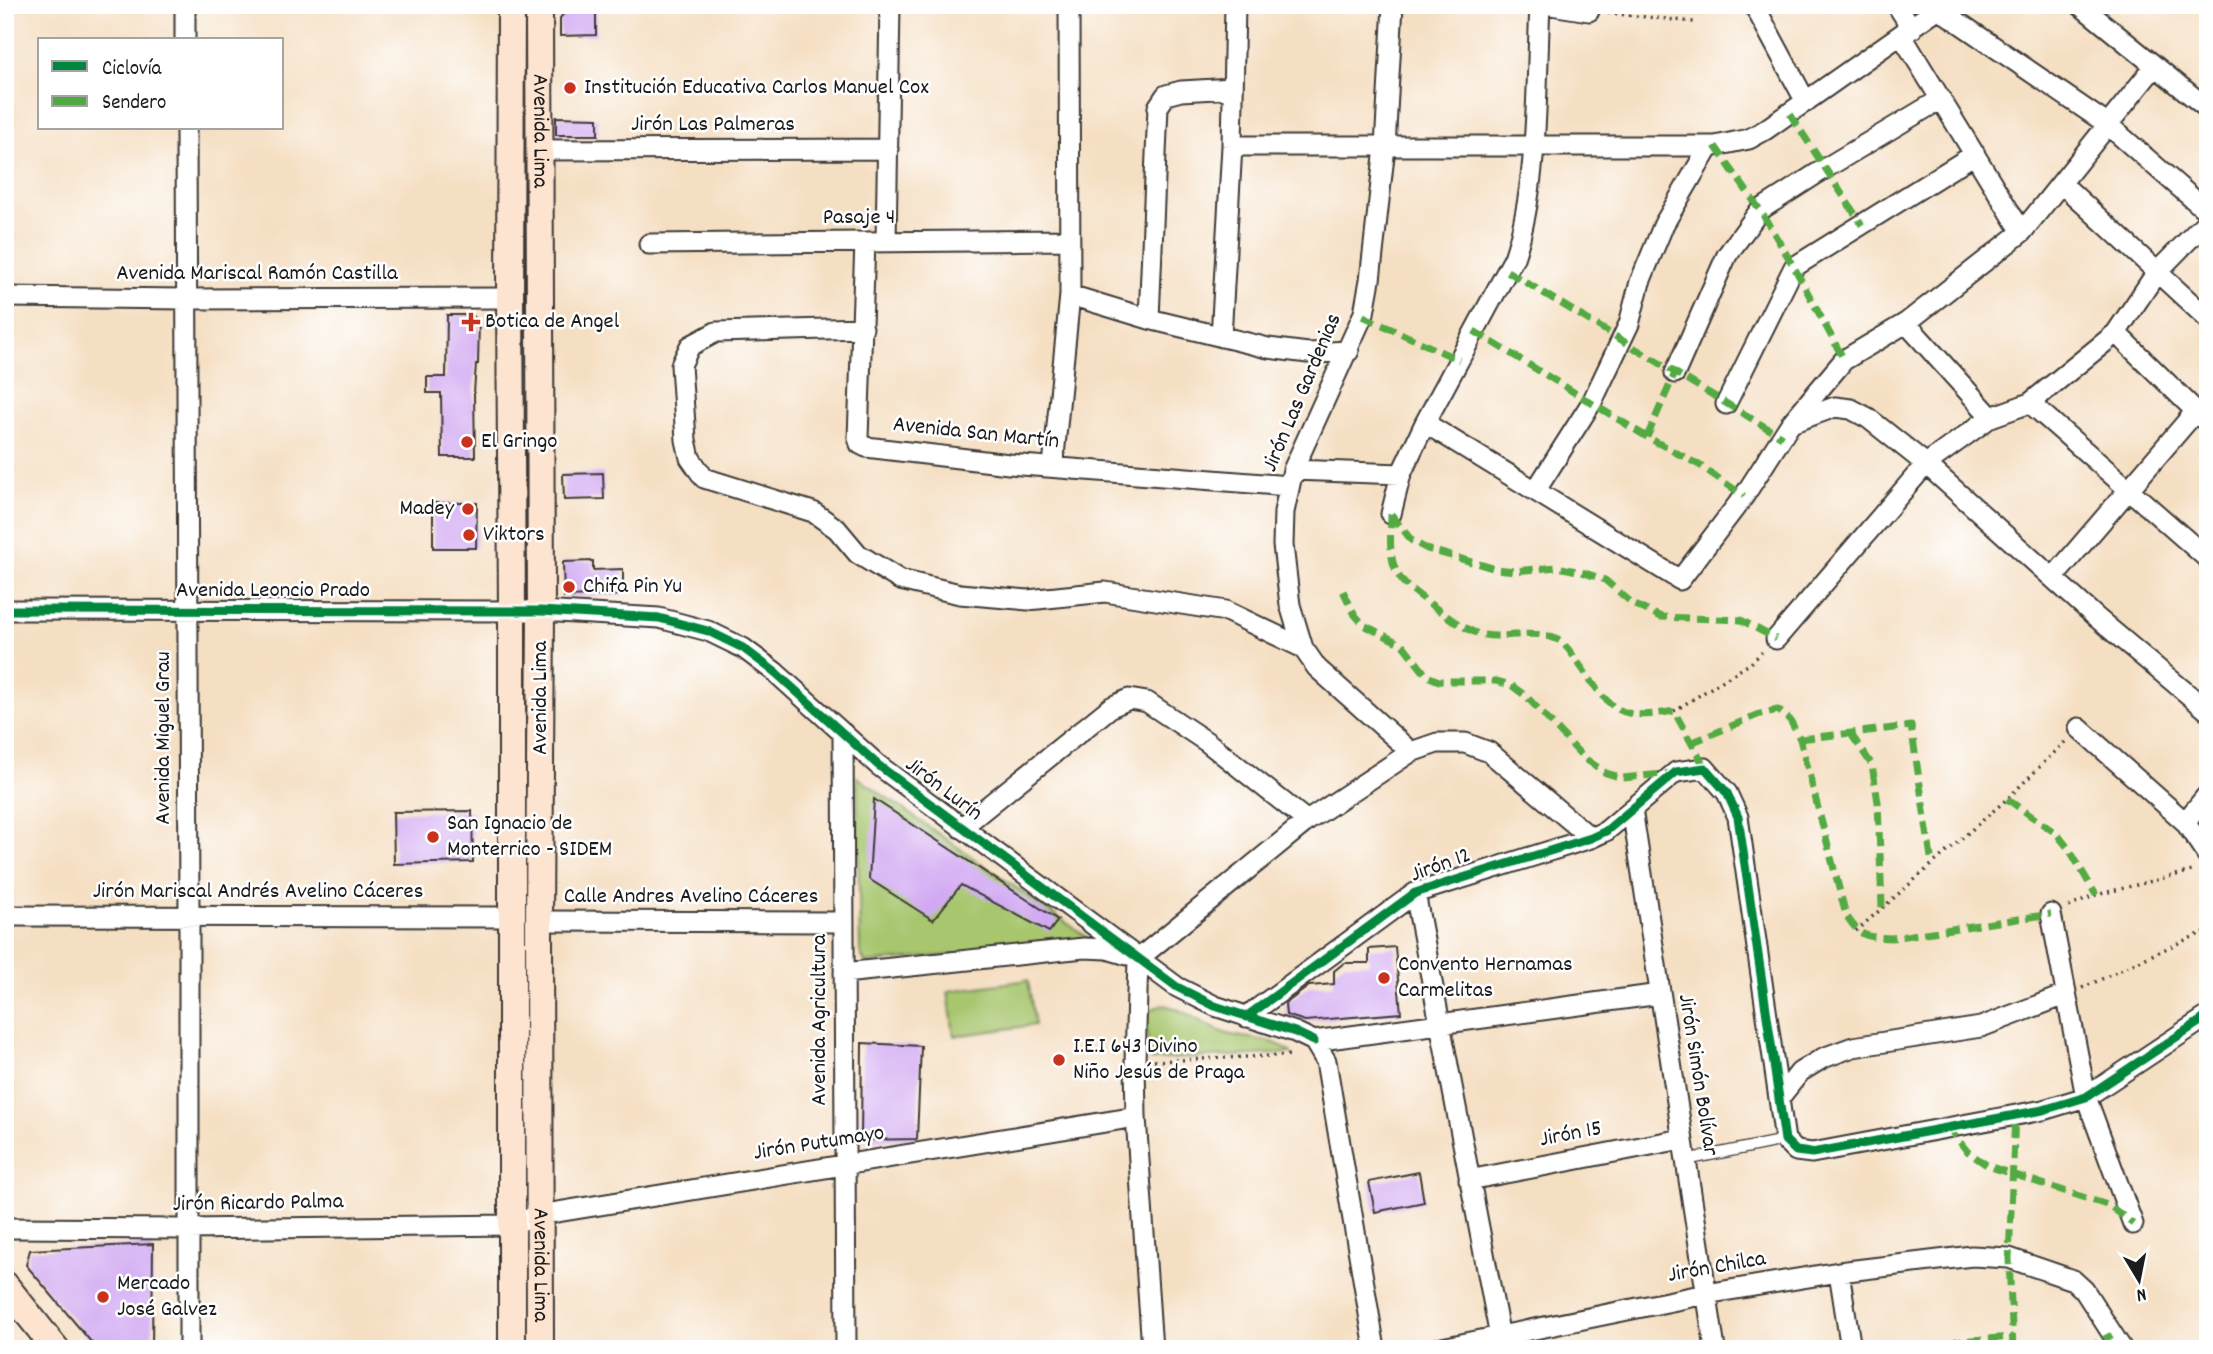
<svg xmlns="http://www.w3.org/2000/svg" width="2213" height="1354" font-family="Dekko,sans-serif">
  <rect width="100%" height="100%" fill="#fff"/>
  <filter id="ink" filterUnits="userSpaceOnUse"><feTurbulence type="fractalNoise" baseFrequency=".0143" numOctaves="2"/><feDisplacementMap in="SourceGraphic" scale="14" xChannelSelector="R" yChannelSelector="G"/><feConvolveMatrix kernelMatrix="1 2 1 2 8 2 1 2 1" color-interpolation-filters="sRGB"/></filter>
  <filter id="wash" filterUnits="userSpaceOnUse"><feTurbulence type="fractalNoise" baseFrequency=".00686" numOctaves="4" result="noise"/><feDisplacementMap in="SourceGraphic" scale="28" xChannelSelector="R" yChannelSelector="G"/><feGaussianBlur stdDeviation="1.57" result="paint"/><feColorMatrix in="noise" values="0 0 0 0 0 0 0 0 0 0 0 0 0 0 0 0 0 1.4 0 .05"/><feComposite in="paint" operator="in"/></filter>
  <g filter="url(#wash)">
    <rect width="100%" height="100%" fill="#f5dfc3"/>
    <path fill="#a7c66e" stroke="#627145" stroke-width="2" d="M857,777l237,165 -229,21 -5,-11z
      M1028,980l7,45 -81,11 -6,-45z
      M1162,1005c18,1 45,23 66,29 20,6 48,3 63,19l-141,7 -5,-43 2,-6z"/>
    <g id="blocks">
      <path fill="#d1a9f2" d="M596,6v29l-36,1v-18l9,-11z
        M556,117l42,1v17h-42z
        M447,315h25l7,7 -1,42h-2l-2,29 1,64h-33l-1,-64h-14v-16h19z
        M603,473l1,26 -40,1 -1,-26z
        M433,503h44l-1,45h-43z
        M593,561v9l30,-1v26l-59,2 -1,-35z
        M874,799l184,121 -9,12 -88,-47 -28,35 -64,-41z
        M472,811l1,51 -79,2 -1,-52z
        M1395,947l6,66 -96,8 -19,-6 -1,-11 24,-18 25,-2v-13l10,-8h25v-14z
        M862,1043l59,3 -4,93 -56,1z
        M1419,1172l5,30 -49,10 -6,-30z
        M153,1244l-1,105h-55l-71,-84 4,-15z"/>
    </g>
  </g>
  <g filter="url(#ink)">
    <use href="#blocks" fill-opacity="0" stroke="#3d3935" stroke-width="2"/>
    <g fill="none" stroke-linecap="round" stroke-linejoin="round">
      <g stroke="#3d3935" stroke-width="13">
        <path id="lane" d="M1685,1160l100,-20"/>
      </g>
      <g stroke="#3d3935" stroke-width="23">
        <path id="street" d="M185,5v35
          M1393,5l-8,142 -15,133 -6,33 -71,157 -9,42 -1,33 7,60 13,43 14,20 94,84
          M1551,5l38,6 1,-6
          M1754,5l52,97
          M1897,5l15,24
          M2080,5l128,104
          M1939,9l168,115 101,88
          M1902,36l120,196
          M186,128l3,789v432
          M1232,146h483l34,-7 16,-9 178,-125
          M538,150l350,-1
          M2061,183l147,136
          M865,242l-7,196 2,6 6,3 143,17 280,22
          M886,242l4,-237
          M649,244l419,-4
          M1070,295l79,24 119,29 40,5 41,-2
          M5,297l181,2 324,-1
          M1149,319l9,-212 8,-12 15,-4 52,-3
          M1906,323l85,94
          M863,328l-147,4 -26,14 -9,19 5,75 4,18 14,20 109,34 24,17 21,25 42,26 60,14 68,6 77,-8 121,19 77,37
          M2116,333l92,90
          M1221,337l11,-191 3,-141
          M1675,373l52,-118 33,-45 64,-41 117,-70
          M2030,403l178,156
          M1726,404l68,-137 181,-113
          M1425,423l255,157 64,-84 47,-73 53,-63 62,-37 116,-91 132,-165
          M1791,423l44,-16 16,2 17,9 58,46 171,154 111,93
          M1053,466l17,-171 -1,-290
          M1293,470l108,4
          M1536,490l56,-88 37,-78 11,-42 24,-58 45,-77
          M1391,514l10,-40 24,-51 89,-165c25,-73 22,-174 26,-253
          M2053,578l143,-167
          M5,610l536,1 118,7 49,13 35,17 32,24 103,93 299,222 38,19 80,26 19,9
          M1776,639l150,-175 65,-47 39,-14 86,-70 41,-61 51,-52
          M2079,728l106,94 23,34
          M843,733l3,616
          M1632,809l83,540
          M2185,822l23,-28
          M961,828l150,-121 18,-8 18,3 60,40 100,79
          M1415,893l85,444
          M2051,914l35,183 47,127
          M5,916l506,1
          M539,921l305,1
          M1138,959l169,-138 104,-69 26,-9h28l24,9 102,86
          M1138,959l-3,103 1,55 16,232
          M844,973l240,-25 23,1 20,6
          M1246,1017l169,-124 176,-55 15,-7 70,-59 29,-4 22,25 11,24 47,323 11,11 16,2 231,-43 43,-13 122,-81
          M1314,1041l346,-47
          M1314,1041l12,20 49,288
          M1780,1097l20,-25 23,-14 30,-11 128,-20 84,-32
          M1469,1180l213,-41
          M5,1228l182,1 325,-4 27,-10 597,-98
          M1839,1272l12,77
          M1437,1349l269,-55 133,-22 133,-16 37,2 64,22 11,10 38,59"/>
      </g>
      <g stroke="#3d3935" stroke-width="30">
        <g id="secondary">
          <path d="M511,5l-1,293 2,312v739"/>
          <path id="s1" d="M539,5l2,606 -2,310 1,428"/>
          <path d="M5,1285l51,64"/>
        </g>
      </g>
      <path stroke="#3d3935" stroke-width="3.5" stroke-dasharray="2 5" stroke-linecap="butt" d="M1608,13l86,9
        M1674,711l77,-48 11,-11
        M2069,907l27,-12 100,-25
        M1856,931l151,-132 58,-57
        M2082,988c43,-19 83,-41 126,-57
        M1154,1061l139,-6"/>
      <use href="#lane" stroke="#fff" stroke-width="10"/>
      <use href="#street" stroke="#fff" stroke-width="19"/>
      <use href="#secondary" stroke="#fde4d1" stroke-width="26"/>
      <path stroke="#52a943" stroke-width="7" stroke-dasharray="14 7" stroke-linecap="butt" d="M1790,114l72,111
        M1715,146l45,64 34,57 50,93
        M1507,271l275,166
        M1363,316l96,44
        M1474,331l173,106 54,29 43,30
        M1647,437l28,-64
        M1391,514c0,27 -5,53 17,73 18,13 55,45 76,48 24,4 52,-7 74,5 9,5 15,16 21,24 32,45 37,58 95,47l31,57
        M1391,514l21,27 15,8 69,20 19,2 42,-4 25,5 23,8 28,24 28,13 80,3 35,19
        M1343,591l12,24 9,10 39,20 24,31 12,5h57l15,4 16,12 57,61 22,15 17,5 49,-5
        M1851,734l21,31 6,37 4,105
        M1800,739l111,-13 21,138
        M1691,743l69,-29 18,-4 12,10 10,19 46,176c15,23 20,22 46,23l159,-24
        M2007,799l50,35 12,15 27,46
        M1947,1126l20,25 21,15 122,40 23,18
        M1952,1349l4,-8 57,-4
        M2013,1349l-4,-91 6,-144
        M2085,1349l27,-14"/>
      <g stroke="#fff" stroke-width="13">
        <path id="cycleway" d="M5,610l536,1 118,7 49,13 35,17 32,24 103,93 299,222 38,19 80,26 19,9
          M1246,1017l169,-124 176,-55 15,-7 70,-59 29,-4 22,25 11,24 47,323 11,11 16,2 231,-43 43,-13 122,-81"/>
      </g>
      <use href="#cycleway" stroke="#00873e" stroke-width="9"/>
    </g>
  </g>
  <g fill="#c8321e" stroke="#fff" stroke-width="2.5">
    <circle cx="570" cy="88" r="7"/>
    <path d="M467.5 311.5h7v7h7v7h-7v7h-7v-7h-7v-7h7z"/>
    <circle cx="467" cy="442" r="7"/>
    <circle cx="468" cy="509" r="7"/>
    <circle cx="469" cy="535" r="7"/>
    <circle cx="569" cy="587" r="7"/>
    <circle cx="433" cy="837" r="7"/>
    <circle cx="1384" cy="978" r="7"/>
    <circle cx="1059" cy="1060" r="7"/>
    <circle cx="103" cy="1297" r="7"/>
  </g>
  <g text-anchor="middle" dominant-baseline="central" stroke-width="5" stroke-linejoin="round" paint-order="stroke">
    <g font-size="23" fill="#1c1c1c" stroke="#fff" text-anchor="start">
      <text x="584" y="88">Institución Educativa Carlos Manuel Cox</text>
      <text x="485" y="322">Botica de Angel</text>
      <text x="481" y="442">El Gringo</text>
      <text x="454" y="509" text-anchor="end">Madey</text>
      <text x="483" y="535">Viktors</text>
      <text x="583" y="587">Chifa Pin Yu</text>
      <text x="447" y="824">San Ignacio de<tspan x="447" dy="26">Monterrico - SIDEM</tspan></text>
      <text x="1398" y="965">Convento Hernamas<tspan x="1398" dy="26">Carmelitas</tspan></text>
      <text x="1073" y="1047">I.E.I 643 Divino<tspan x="1073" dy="26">Niño Jesús de Praga</tspan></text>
      <text x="117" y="1284">Mercado<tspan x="117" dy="26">José Galvez</tspan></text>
    </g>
    <g font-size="23" fill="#1c1c1c" stroke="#fff">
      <text x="713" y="125">Jirón Las Palmeras</text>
      <text stroke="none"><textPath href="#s1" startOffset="126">Avenida Lima</textPath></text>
      <text x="859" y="218">Pasaje 4</text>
      <text x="257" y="274">Avenida Mariscal Ramón Castilla</text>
      <text transform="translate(1303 393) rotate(-67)">Jirón Las Gardenias</text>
      <text transform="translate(976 434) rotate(6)">Avenida San Martín</text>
      <text x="273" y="591">Avenida Leoncio Prado</text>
      <text transform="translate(541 698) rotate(-90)">Avenida Lima</text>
      <text transform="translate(164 738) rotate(-90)">Avenida Miguel Grau</text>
      <text transform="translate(943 790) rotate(37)">Jirón Lurín</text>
      <text transform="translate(1441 866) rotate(-20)">Jirón 12</text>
      <text x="258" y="892">Jirón Mariscal Andrés Avelino Cáceres</text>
      <text x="691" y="897">Calle Andres Avelino Cáceres</text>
      <text transform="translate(820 1020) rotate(-90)">Avenida Agricultura</text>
      <text transform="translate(1697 1075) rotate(81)">Jirón Simón Bolívar</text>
      <text transform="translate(1571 1135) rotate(-11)">Jirón 15</text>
      <text transform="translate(819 1144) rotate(-9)">Jirón Putumayo</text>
      <text transform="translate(258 1204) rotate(-1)">Jirón Ricardo Palma</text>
      <text stroke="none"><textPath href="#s1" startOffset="1260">Avenida Lima</textPath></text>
      <text transform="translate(1717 1268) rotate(-10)">Jirón Chilca</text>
    </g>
  </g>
  <rect width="2213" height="1354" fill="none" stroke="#fff" stroke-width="28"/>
  <rect x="38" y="38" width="245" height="91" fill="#ffffff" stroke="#a4a4a4" stroke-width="2"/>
  <rect x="52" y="61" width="35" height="10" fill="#00873e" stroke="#a4a4a4" stroke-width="2"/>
  <text x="102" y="74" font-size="21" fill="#1c1c1c">Ciclovía</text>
  <rect x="52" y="96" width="35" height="10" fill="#52a943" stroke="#a4a4a4" stroke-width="2"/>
  <text x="102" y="108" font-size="21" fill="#1c1c1c">Sendero</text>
  <g transform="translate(2139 1280) rotate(170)" stroke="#ffffff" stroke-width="5" paint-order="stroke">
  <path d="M0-5L12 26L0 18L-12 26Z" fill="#1c1c1c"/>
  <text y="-10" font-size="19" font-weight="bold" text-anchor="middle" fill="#1c1c1c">N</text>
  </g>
</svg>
